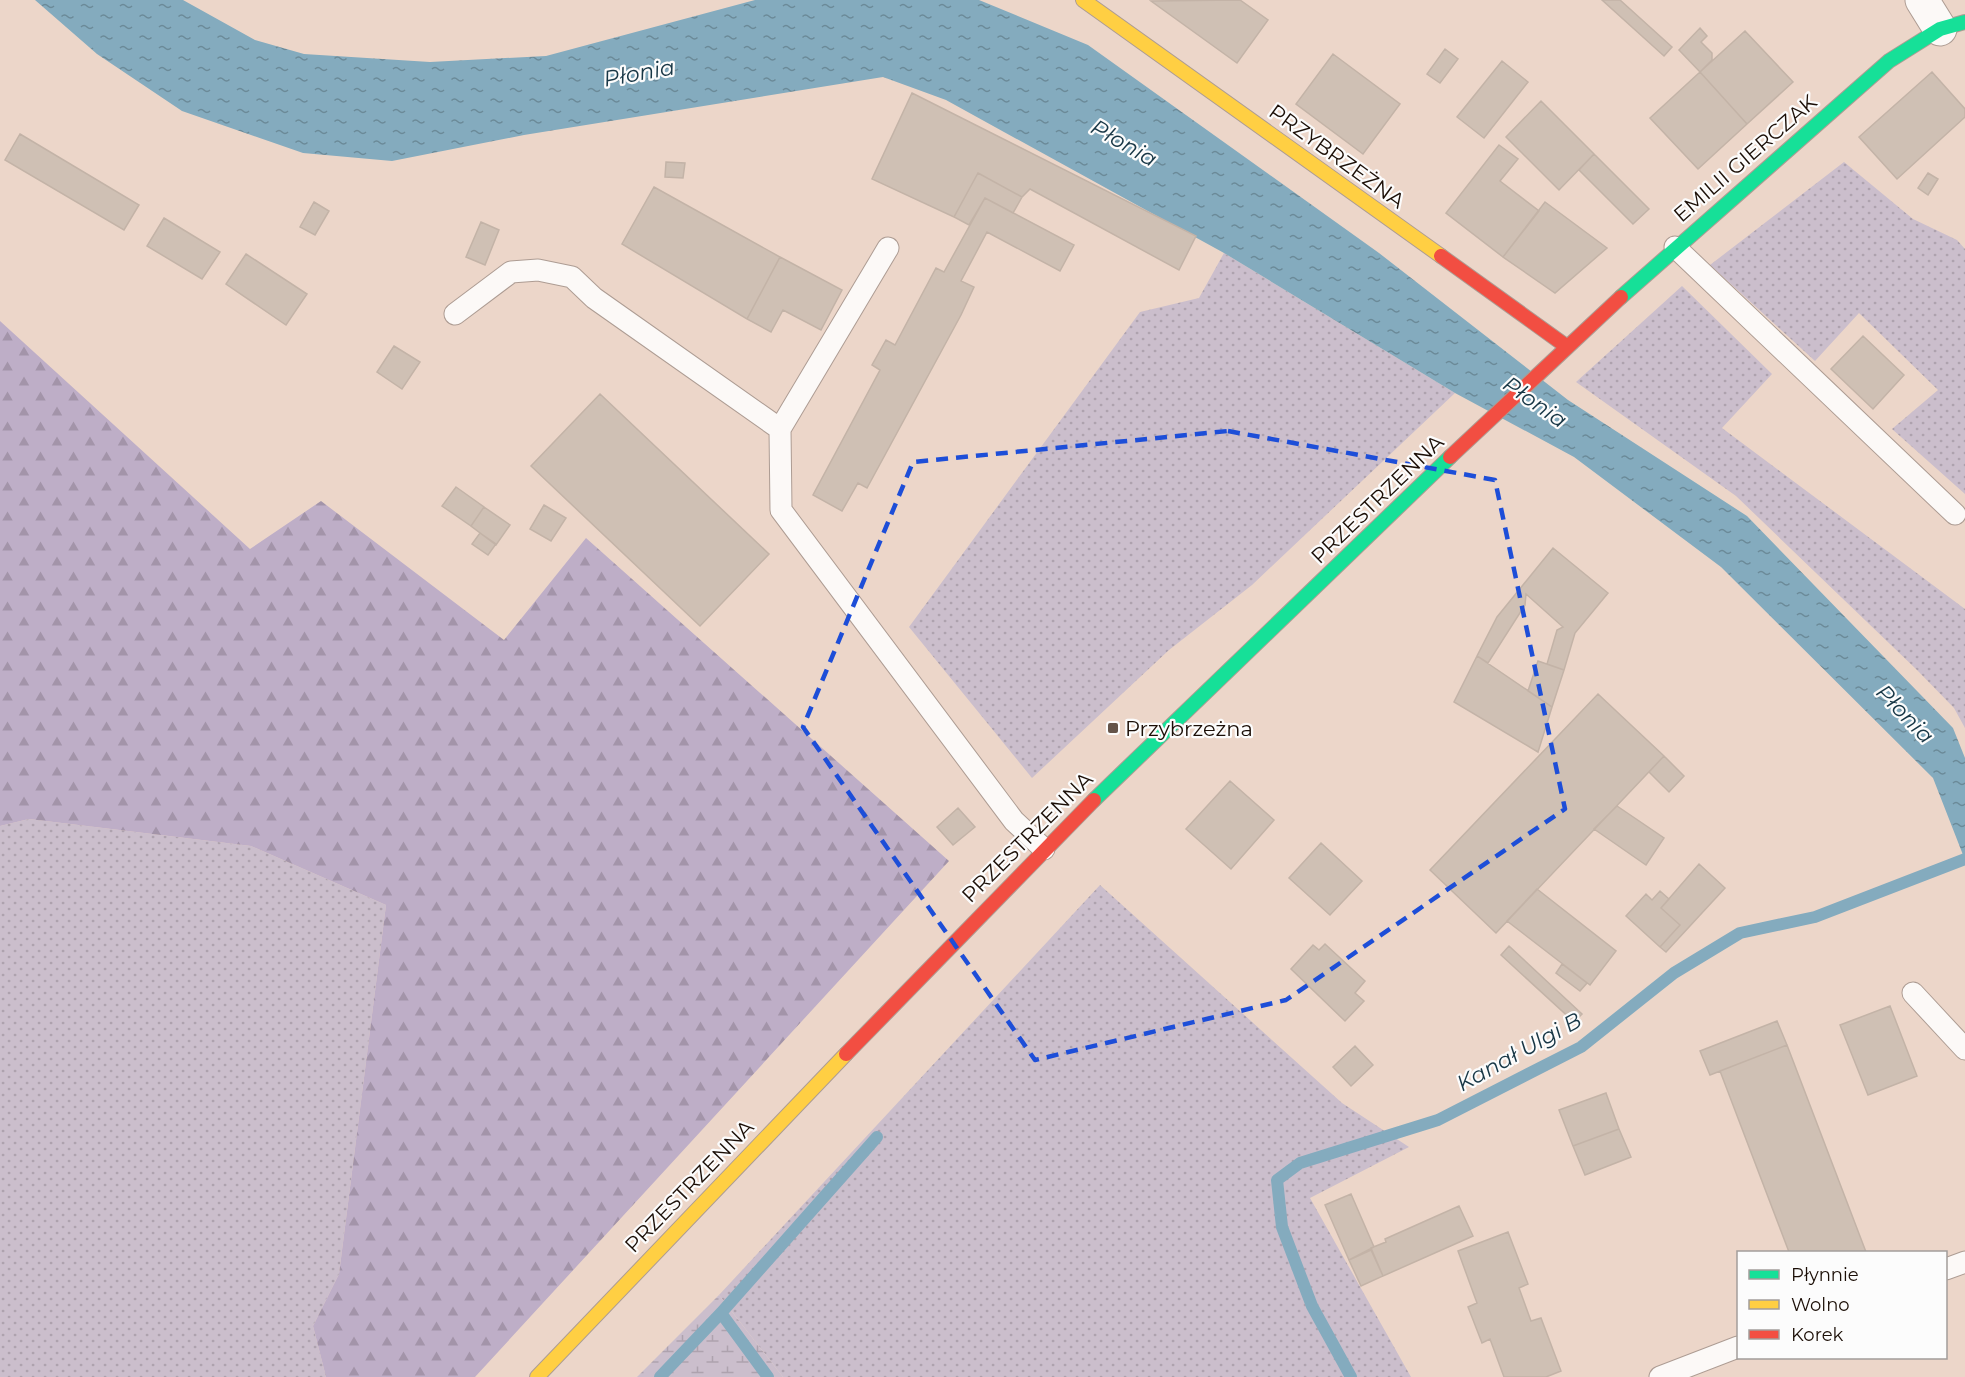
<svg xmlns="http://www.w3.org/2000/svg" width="1965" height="1377" font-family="Montserrat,sans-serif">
  <defs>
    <pattern id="grass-dots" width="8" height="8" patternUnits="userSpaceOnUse" patternTransform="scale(1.5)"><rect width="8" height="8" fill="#cbbecc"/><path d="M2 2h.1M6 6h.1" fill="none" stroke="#aea2ae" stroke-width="1.8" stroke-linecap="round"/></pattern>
    <pattern id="forest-firs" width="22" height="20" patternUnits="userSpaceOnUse" patternTransform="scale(1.5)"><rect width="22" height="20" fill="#beaec7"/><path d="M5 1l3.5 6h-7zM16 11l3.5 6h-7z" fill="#a394a9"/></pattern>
    <pattern id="wetland-marsh" width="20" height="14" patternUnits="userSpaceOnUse" patternTransform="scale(1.5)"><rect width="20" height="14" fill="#cbbecc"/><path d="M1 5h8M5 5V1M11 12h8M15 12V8" fill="none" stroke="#aea2ae"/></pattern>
    <pattern id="water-ripples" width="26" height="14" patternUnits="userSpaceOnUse" patternTransform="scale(1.5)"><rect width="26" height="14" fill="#84abbe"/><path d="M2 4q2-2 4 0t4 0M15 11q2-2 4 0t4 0" fill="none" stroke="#6b8a98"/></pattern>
  </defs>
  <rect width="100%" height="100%" fill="#ecd6c9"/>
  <path fill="url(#grass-dots)" d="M1844,162l69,57 44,21 8,9v245l-73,-65 46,-39 -79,-77 -44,48 -105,-96z
    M1224,253l231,140 -203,192 -83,65 -137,128 -123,-151 231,-315 59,-14z
    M1682,286l90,88 -50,54 243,181v119l-11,-20 -37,-38 -181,-174 -160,-114z
    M29,819l222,27 135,59 -47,369 -26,52 13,51h-326v-551z
    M1100,885l242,218 67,44 -99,51 101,179h-628l-64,-82z"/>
  <path fill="url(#forest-firs)" d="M0,321l250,228 71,-48 183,139 82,-102 363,323 -474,516h-149l-13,-51 26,-52 47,-369 -135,-59 -222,-27 -29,7z"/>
  <path fill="url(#wetland-marsh)" d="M719,1295l64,82h-146z"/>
  <path fill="url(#water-ripples)" d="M35,0h148l72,40 49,14 126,8 116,-6 209,-56h224l109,45 291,208 189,147 179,116 206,212 12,30v102l-32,-82 -212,-211 -147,-110 -119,-64 -231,-140 -278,-153 -63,-23 -359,58 -132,26 -89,-8 -121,-42 -85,-57z"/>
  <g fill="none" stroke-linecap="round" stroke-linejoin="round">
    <path stroke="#84abbe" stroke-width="12" d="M721,1313l47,64
      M660,1377l61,-64 156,-176
      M1351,1377l-39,-71 -30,-79 -5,-47 23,-17 138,-43 143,-73 93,-74 66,-40 75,-16 150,-58"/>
  </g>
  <path fill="#cfc0b4" stroke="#c3b3a7" stroke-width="1.5" d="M1240,0l28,20 -31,43 -86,-62z
    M1602,0h18l52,47 -8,9z
    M1700,28l7,8 -6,6 11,11v7l-12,12 -21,-22z
    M1745,31l48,51 -46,42 -47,-52z
    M1445,49l13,10 -18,24 -13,-9z
    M1333,54l67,50 -37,50 -67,-50z
    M1502,61l26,21 -44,56 -27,-21z
    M1700,72l47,52 -49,45 -48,-51z
    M1932,72l33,37v8l-68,62 -38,-42z
    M912,93l284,143 -17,34 -149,-81 -8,8 -44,-24 -24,44 -82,-38z
    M1541,101l53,53 -35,36 -53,-53z
    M20,134l119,71 -15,25 -119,-70z
    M1499,145l19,14 -18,22 39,30 -36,46 -57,-44z
    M1594,154l55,55 -16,15 -54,-54z
    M666,162l19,1 -2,15 -18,-1z
    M978,173l44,24 -9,16 -28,-15 -16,27 -15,-8z
    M1928,173l10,6 -10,16 -10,-7z
    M654,187l126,70 -33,62 -125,-75z
    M985,198l89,47 -14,26 -73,-39 -26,49 13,6 -13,28 -94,173 -9,-5 -16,28 -29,-16 67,-125 -8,-5 14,-25 9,5 41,-77 8,4z
    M314,202l15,9 -14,24 -15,-8z
    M1545,202l62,46 -52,45 -52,-36z
    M164,218l56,34 -18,27 -55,-33z
    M481,222l18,8 -14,35 -19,-8z
    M246,254l61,40 -21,31 -60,-41z
    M780,257l62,33 -21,40 -38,-20 -12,22 -24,-13z
    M1863,336l41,39 -31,34 -42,-40z
    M394,346l26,16 -18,27 -25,-17z
    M600,394l169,160 -69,72 -169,-160z
    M456,487l28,20 -13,19 -29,-20z
    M544,505l22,13 -15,23 -21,-12z
    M484,507l26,18 -14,20 -25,-19z
    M480,533l16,11 -8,11 -16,-11z
    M1553,548l55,45 -33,40 -11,37 -17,-6 10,-34 6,-3 -37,-33 -1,11 -37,58 -11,-7 20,-39z
    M1477,656l75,51 -14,45 -84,-50z
    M1538,661l26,9 -12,37 -24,-16z
    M1598,694l66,62 -168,177 -66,-63z
    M1664,756l20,20 -15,16 -20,-20z
    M1230,781l44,39 -43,49 -45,-40z
    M1617,806l47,32 -18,27 -52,-36z
    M958,808l17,19 -22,18 -16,-18z
    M1321,843l41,38 -32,34 -41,-37z
    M1699,864l26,24 -59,64 -6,-5 20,-22 -19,-17z
    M1537,889l79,62 -26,34 -83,-64z
    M1660,891l9,8 -8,9 19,17 -20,22 -34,-31 20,-22 6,6z
    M1325,944l40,37 -10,12 9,8 -19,20 -54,-52 22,-24 6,5z
    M1509,946l73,68 -8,8 -73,-67z
    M1562,964l25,19 -7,8 -24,-18z
    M1890,1006l27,70 -49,19 -28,-70z
    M1777,1021l10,24 -77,30 -10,-24z
    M1787,1045l79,207h-77l-69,-181z
    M1355,1046l18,19 -22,21 -18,-19z
    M1606,1093l13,36 -46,17 -14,-36z
    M1619,1129l12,28 -46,18 -12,-29z
    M1351,1194l23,53 -25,13 -24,-55z
    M1459,1206l14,30 -90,40 -12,-28 15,-6 -1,-3z
    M1508,1232l20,52 -9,4 12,33 10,-3 20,53 -15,6h-42l-14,-38 -8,4 -14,-36 9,-4 -19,-52z
    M1371,1250l12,26 -22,10 -12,-26z"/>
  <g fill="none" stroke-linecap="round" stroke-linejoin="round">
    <g stroke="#ad9c93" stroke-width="23">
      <path id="lane" d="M1675,247l280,267
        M888,248l-108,181 1,81 233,311 30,28
        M455,314l56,-42 27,-2 34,7 22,21 186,131
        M1913,993l52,56
        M1946,1269l19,-7
        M1660,1377l78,-30"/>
    </g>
    <g stroke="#ad9c93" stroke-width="35">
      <path id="street" d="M1922,0l18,29"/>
    </g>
    <g stroke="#ad9c93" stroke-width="16">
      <path id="fast" d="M1621,297l268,-236 51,-32 25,-7
        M1094,800l356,-343"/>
    </g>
    <g stroke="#ad9c93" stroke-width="16">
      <path id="slow" d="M1083,0l358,256
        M537,1377l309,-323"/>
    </g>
    <g stroke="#ad9c93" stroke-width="16">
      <path id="jam" d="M1441,256l125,90
        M1450,457l171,-160
        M846,1054l248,-254"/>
    </g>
    <use href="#lane" stroke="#fcf9f7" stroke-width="21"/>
    <use href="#street" stroke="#fcf9f7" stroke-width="33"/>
    <use href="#fast" stroke="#16e098" stroke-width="14"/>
    <use href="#slow" stroke="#ffcf43" stroke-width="14"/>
    <use href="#jam" stroke="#f24e42" stroke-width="14"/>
  </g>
  <path fill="none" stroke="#1d4ed8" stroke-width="4.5" stroke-dasharray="12 8" stroke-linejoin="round" d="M1228,431l267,49 70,329 -279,191 -251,60 -232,-333 110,-265z"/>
  <rect fill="#64544a" stroke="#fcfcfc" stroke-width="2" x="1107" y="722" width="12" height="12" rx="3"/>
  <g text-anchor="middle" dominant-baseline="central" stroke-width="4.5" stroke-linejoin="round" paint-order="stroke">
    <g font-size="21" fill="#1b0e06" stroke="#fcfcfc">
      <text transform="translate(1337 156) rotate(36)">PRZYBRZEŻNA</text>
      <text transform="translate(1745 158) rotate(-41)">EMILII GIERCZAK</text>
      <text transform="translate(1377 499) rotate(-44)">PRZESTRZENNA</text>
      <text transform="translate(1027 837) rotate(-45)">PRZESTRZENNA</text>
      <text transform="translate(689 1186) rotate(-46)">PRZESTRZENNA</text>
    </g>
    <g font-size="21" fill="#1b0e06" stroke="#fcfcfc" text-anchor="start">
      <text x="1125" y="728">Przybrzeżna</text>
    </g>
    <g font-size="22" font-style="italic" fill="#173645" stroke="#fcfcfc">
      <text transform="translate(639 73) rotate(-10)">Płonia</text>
      <text transform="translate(1124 143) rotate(30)">Płonia</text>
      <text transform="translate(1535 402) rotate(35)">Płonia</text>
      <text transform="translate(1905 714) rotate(46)">Płonia</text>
      <text transform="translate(1519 1052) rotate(-29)">Kanał Ulgi B</text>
    </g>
  </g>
  <rect x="1737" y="1251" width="210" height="108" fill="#fcfcfc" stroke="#a29d9a" stroke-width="1.5"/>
  <rect x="1749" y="1270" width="30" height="9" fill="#16e098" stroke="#a29d9a" stroke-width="1.5"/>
  <text x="1791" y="1281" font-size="18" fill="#1b0e06">Płynnie</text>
  <rect x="1749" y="1300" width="30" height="9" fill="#ffcf43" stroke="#a29d9a" stroke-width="1.5"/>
  <text x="1791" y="1311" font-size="18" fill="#1b0e06">Wolno</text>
  <rect x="1749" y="1330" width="30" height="9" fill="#f24e42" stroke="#a29d9a" stroke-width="1.5"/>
  <text x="1791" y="1341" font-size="18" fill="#1b0e06">Korek</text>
</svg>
